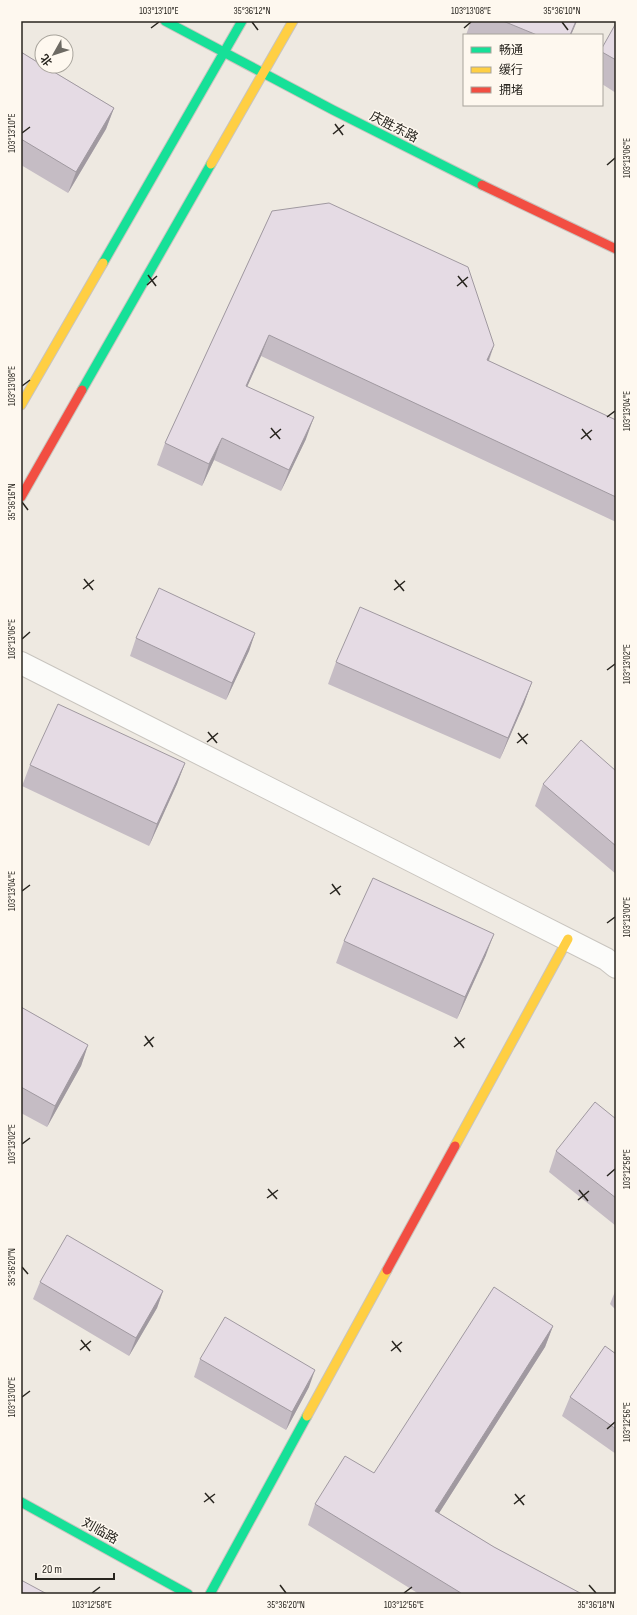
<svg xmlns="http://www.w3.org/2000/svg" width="637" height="1615" font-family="'Sofia Sans Condensed','Noto Sans SC',sans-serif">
  <rect width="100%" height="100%" fill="#eee9e1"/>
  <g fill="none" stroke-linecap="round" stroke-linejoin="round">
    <g stroke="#c8c4be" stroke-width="24">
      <path id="street" d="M21,663l585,296 10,8"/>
    </g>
    <g stroke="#c8c4be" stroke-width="11">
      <path id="fast" d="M165,21l168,89 149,75
        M103,263l139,-242
        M82,390l129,-226
        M21,1502l167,92
        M210,1594l97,-178"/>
    </g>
    <g stroke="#c8c4be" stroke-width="11">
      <path id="slow" d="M211,164l82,-143
        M21,405l82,-142
        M455,1146l113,-207
        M307,1416l80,-146"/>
    </g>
    <g stroke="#c8c4be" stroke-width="11">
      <path id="jam" d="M482,185l134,64
        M21,497l61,-107
        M387,1270l68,-124"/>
    </g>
    <use href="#street" stroke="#fcfcfa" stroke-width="22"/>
    <use href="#fast" stroke="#16e098" stroke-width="9"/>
    <use href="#slow" stroke="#ffcf43" stroke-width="9"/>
    <use href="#jam" stroke="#f24e42" stroke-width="9"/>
  </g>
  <path fill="#c5bcc4" d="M471,21h106l-6,14h-105z
    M616,23v70l-14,-9v-36z
    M21,52l93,56 -8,21 -38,64 -47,-28z
    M272,211l222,134 -5,16 127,59v102l-355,-166 -14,31 59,52 -25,52 -67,-31 -12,26 -45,-21 8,-22z
    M255,633l-6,18 -23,49 -96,-44 6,-18z
    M336,662l196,20 -8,22 -24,55 -172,-75z
    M185,763l-8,21 -28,62 -127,-60 8,-21z
    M616,771v103l-81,-68 8,-22z
    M344,941l142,14 -29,64 -121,-56z
    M21,1007l67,38 -7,21 -34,61 -26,-14z
    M616,1119v107l-67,-54 7,-21z
    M40,1282l123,9 -6,17 -28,48 -96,-57z
    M616,1289v21l-6,-6z
    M553,1326l-8,21 -106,166 55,34 88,47h-163l-111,-69 7,-21 59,-31z
    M616,1354v100l-54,-38 8,-19z
    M200,1359l109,28 -23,43 -92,-53z"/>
  <path fill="#a099a0" d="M576,21h1l-6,14h-1z
    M114,108l-8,21 -38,64 8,-21z
    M269,335l-8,21 -23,51 8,-21z
    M494,345l-8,22 1,-7z
    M314,417l-8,22 -25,52 8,-21z
    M222,438l-8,22 -12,26 7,-22z
    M255,633l-6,18 -23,49 6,-17z
    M532,682l-8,22 -24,55 8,-21z
    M185,763l-8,21 -28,62 8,-22z
    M494,934l-8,21 -29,64 8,-22z
    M88,1045l-7,21 -34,61 8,-21z
    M163,1291l-6,17 -28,48 7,-18z
    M553,1326l-8,21 -118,185 8,-21z
    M315,1370l-6,17 -23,43 6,-18z"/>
  <path fill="#e5dbe4" stroke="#a099a0" d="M503,21h73l-6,14h-33z
    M616,23v37l-14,-8v-4z
    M21,52l21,13v1h2l70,42 -38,64 -55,-33z
    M329,203l139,64 26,78 -7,15 129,60v77l-347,-162 -23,51 68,31 -25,53 -67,-32 -13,26 -44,-21 107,-232z
    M159,588l96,45 -23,50 -96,-45z
    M360,607l172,75 -24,56 -172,-76z
    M58,704l127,59 -28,61 -127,-59z
    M581,740l35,31v75l-73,-62z
    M373,878l121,56 -29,63 -121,-56z
    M21,1007l67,38 -33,61 -34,-19z
    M595,1102l21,17v79l-60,-47z
    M67,1235l96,56 -27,47 -96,-56z
    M494,1287l59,39 -118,185 59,36 88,47h-121v-1l-146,-89 30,-48 29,17z
    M225,1317l90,53 -23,42 -92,-53z
    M605,1346l11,8v75l-46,-32z
    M21,1580l26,14h-26z"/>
  <path fill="none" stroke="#28251f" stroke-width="1.5" d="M252,22l6,8M562,22l6,8M151,28l8,-6M464,28l7,-6M335,124l8,11M22,133l8,-6M333,134l11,-9M607,165l8,-7M148,275l8,11M458,276l9,11M147,285l10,-9M457,286l11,-9M22,386l8,-6M607,417l8,-6M271,428l9,11M582,429l9,11M270,438l11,-9M581,439l11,-9M22,502l6,8M84,579l9,11M395,580l9,11M83,589l11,-9M394,590l11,-9M22,639l8,-7M607,670l8,-6M208,732l9,11M518,733l9,11M207,742l11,-9M517,743l11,-9M332,884l8,11M22,891l8,-6M330,894l11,-8M607,923l8,-6M145,1036l8,11M455,1037l9,11M144,1046l10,-9M454,1047l11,-9M22,1144l8,-6M607,1176l8,-7M268,1189l9,10M579,1190l9,11M267,1198l11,-8M578,1200l11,-9M22,1267l6,7M81,1340l9,11M392,1341l9,11M80,1350l11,-9M391,1351l11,-9M22,1397l8,-6M607,1429l8,-7M205,1493l9,10M515,1494l9,11M204,1502l11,-8M514,1504l11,-9M280,1585l6,8M589,1585l7,8M92,1593l8,-6M404,1593l8,-6"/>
  <g text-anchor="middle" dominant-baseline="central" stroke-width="3" stroke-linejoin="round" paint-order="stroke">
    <g font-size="13" fill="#28251f" stroke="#fef8ef">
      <text transform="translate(394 127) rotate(27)">庆胜东路</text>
      <text transform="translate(100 1531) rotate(29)">刘临路</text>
    </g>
  </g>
  <rect width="637" height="1615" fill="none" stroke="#fef8ef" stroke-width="44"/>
  <rect x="463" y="34" width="140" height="72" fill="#fef8ef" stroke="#a8a49c"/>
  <rect x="471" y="47" width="20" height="6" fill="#16e098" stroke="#a8a49c"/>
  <text x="499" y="54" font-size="12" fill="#28251f">畅通</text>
  <rect x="471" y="67" width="20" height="6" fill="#ffcf43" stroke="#a8a49c"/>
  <text x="499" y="74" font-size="12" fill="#28251f">缓行</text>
  <rect x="471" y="87" width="20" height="6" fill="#f24e42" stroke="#a8a49c"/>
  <text x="499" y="94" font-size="12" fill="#28251f">拥堵</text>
  <g transform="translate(54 54) rotate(231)"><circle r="19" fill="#fef8ef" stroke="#a8a49c"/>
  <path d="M0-3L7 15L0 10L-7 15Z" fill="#6d6a63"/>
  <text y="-6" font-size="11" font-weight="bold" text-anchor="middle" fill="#28251f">北</text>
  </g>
  <path d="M36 1573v6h78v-6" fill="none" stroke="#28251f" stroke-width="2"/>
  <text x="42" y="1573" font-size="12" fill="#28251f" stroke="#fef8ef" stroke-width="3" paint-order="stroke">20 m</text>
  <rect x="22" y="22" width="593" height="1571" fill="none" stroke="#28251f" stroke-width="1.5"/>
  <g font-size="10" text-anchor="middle" fill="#28251f">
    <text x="159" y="14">103°13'10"E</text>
    <text x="252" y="14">35°36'12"N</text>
    <text x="471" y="14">103°13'08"E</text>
    <text x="562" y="14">35°36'10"N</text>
    <text transform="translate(11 133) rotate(-90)" y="4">103°13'10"E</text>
    <text transform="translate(626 158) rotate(-90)" y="4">103°13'06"E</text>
    <text transform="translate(11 386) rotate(-90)" y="4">103°13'08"E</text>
    <text transform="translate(626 411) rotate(-90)" y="4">103°13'04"E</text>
    <text transform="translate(11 502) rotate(-90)" y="4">35°36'16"N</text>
    <text transform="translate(11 639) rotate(-90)" y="4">103°13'06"E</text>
    <text transform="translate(626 664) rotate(-90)" y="4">103°13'02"E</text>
    <text transform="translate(11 891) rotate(-90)" y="4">103°13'04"E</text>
    <text transform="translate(626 917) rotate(-90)" y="4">103°13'00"E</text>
    <text transform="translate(11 1144) rotate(-90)" y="4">103°13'02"E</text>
    <text transform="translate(626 1169) rotate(-90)" y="4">103°12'58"E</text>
    <text transform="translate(11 1267) rotate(-90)" y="4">35°36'20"N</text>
    <text transform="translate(11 1397) rotate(-90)" y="4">103°13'00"E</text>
    <text transform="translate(626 1422) rotate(-90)" y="4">103°12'56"E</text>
    <text x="92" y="1608">103°12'58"E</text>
    <text x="286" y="1608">35°36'20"N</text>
    <text x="404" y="1608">103°12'56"E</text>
    <text x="596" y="1608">35°36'18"N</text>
  </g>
</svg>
